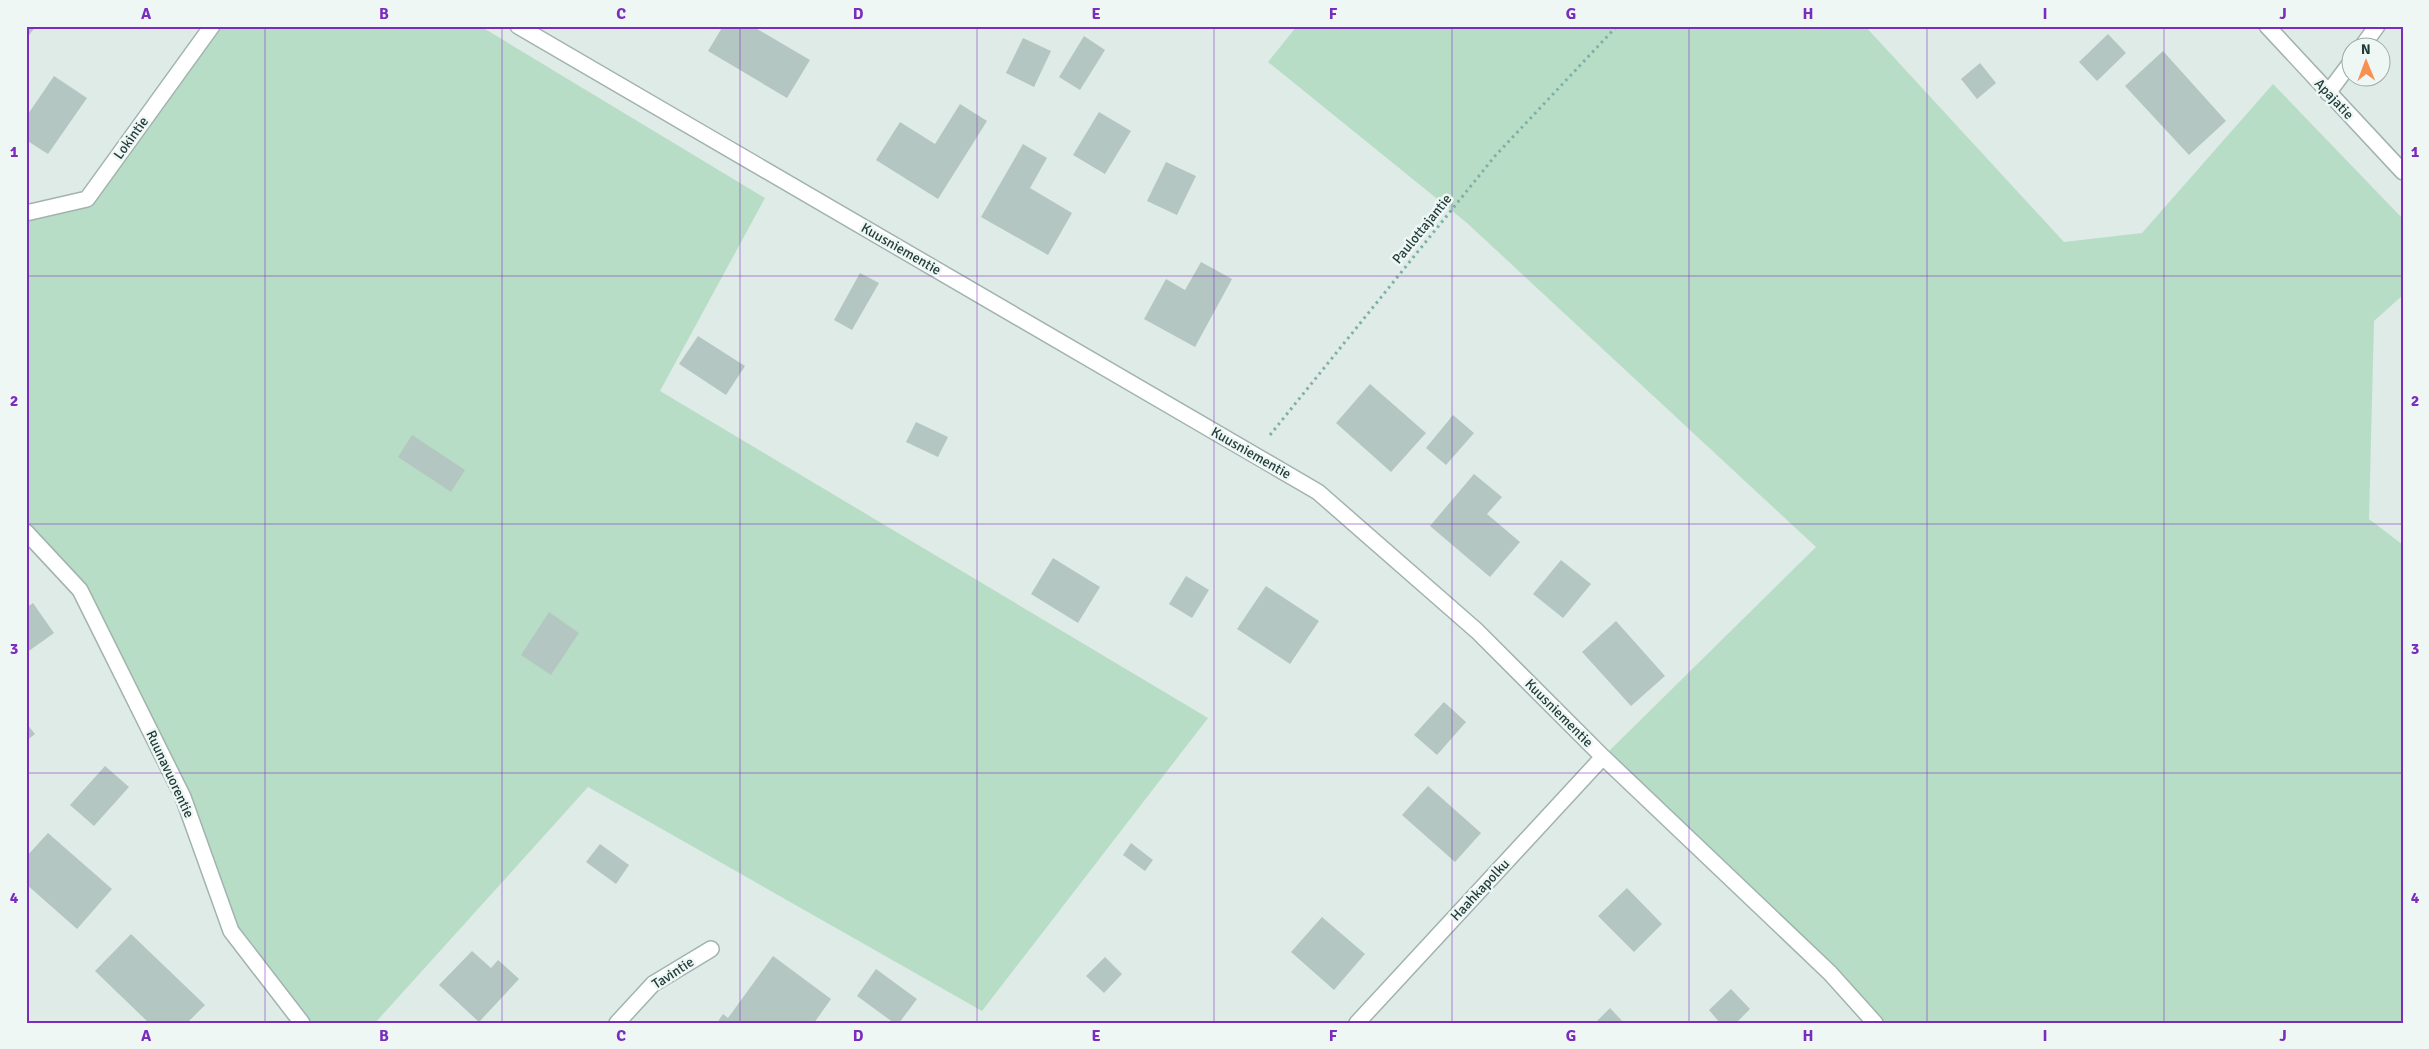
<svg xmlns="http://www.w3.org/2000/svg" width="2429" height="1049" font-family="Signika,sans-serif">
  <rect width="100%" height="100%" fill="#dfebe7"/>
  <path fill="#b7ddc6" d="M221,26h259l285,172 -105,193 548,327 -226,293 -394,-224 -213,236h-73l-71,-92 -48,-134 -103,-207 -54,-58v-319l61,-14z
    M1297,26h568l199,216 78,-9 131,-149 130,135v76l-29,26 -5,198 34,26v478h-528l-272,-266 213,-210 -349,-324 -199,-161z"/>
  <path fill="#b4c6c1" d="M26,26h10l-10,13z
    M723,26h29l58,34 -23,38 -79,-47z
    M2108,34l18,19 -29,28 -18,-19z
    M1084,36l21,14 -25,40 -21,-13z
    M1023,38l28,13 -17,36 -28,-14z
    M2163,51l63,70 -37,34 -64,-69z
    M1980,63l16,20 -19,16 -16,-20z
    M54,76l33,22 -39,56 -22,-14v-23z
    M960,104l27,17 -49,78 -62,-39 24,-38 35,22z
    M1099,112l32,19 -26,43 -32,-19z
    M1023,144l24,14 -17,30 42,25 -24,42 -67,-38z
    M1166,162l30,14 -19,39 -30,-14z
    M1201,262l31,17 -37,68 -51,-28 22,-40 19,11z
    M860,273l19,10 -27,47 -18,-10z
    M698,336l47,30 -19,29 -47,-31z
    M1370,384l56,49 -35,39 -55,-49z
    M1453,415l21,18 -28,32 -20,-17z
    M916,422l32,15 -10,20 -32,-15z
    M412,435l53,35 -14,22 -53,-35z
    M1474,474l28,23 -15,17 33,28 -30,35 -60,-51z
    M1053,558l47,29 -22,36 -47,-29z
    M1561,560l30,24 -28,34 -30,-24z
    M1186,576l23,14 -17,28 -23,-14z
    M1266,586l53,35 -29,43 -53,-35z
    M33,603l21,30 -28,20v-45z
    M549,612l30,21 -28,42 -30,-20z
    M1616,621l49,55 -34,30 -49,-54z
    M1444,702l22,20 -29,33 -23,-20z
    M26,723l9,11 -9,7z
    M105,766l24,21 -35,39 -24,-21z
    M1428,786l53,47 -26,29 -53,-47z
    M48,833l64,56 -35,40 -51,-45v-27z
    M1131,843l22,17 -8,11 -22,-16z
    M600,844l29,21 -13,19 -30,-22z
    M1627,888l35,36 -28,28 -36,-36z
    M1322,917l43,37 -31,36 -43,-38z
    M131,934l74,71 -18,18h-38l-54,-52z
    M472,951l19,17 7,-8 21,19 -40,43 -40,-37z
    M773,956l58,43 -17,24h-97l6,-9 5,4z
    M1105,957l17,17 -18,19 -18,-17z
    M876,969l41,30 -18,24h-5l-37,-27z
    M1731,989l19,20 -14,14h-16l-11,-13z
    M1610,1008l14,15h-29z"/>
  <g fill="none" stroke-linecap="round" stroke-linejoin="round">
    <g stroke="#a2b3af" stroke-width="18">
      <path id="minor" d="M518,26l800,466 159,139 126,126 227,216 45,50
        M2267,26l136,146
        M2361,48l16,-22
        M2328,93l24,-32
        M26,213l61,-14 125,-173
        M26,532l54,58 103,207 48,134 71,92
        M617,1023l36,-39 58,-35
        M1357,1023l246,-266"/>
    </g>
    <path stroke="#7eb0a7" stroke-width="3" stroke-dasharray="2.5 4" stroke-linecap="butt" d="M1270,435l225,-279 122,-130"/>
    <use href="#minor" stroke="#fff" stroke-width="15"/>
  </g>
  <path fill="none" stroke="#7b2cbf" stroke-width="1" stroke-opacity="0.55" d="M265,26v997M502,26v997M740,26v997M977,26v997M1214,26v997M1452,26v997M1689,26v997M1927,26v997M2164,26v997M26,276h2377M26,524h2377M26,773h2377"/>
  <g text-anchor="middle" dominant-baseline="central" stroke-width="5" stroke-linejoin="round" paint-order="stroke">
    <g font-size="14" fill="#1f3b38" stroke="#eff7f5">
      <text transform="translate(2334 99) rotate(47)">Apajatie</text>
      <text transform="translate(131 138) rotate(-54)">Lokintie</text>
      <text transform="translate(1422 229) rotate(-51)">Paulottajantie</text>
      <text transform="translate(901 249) rotate(30)">Kuusniementie</text>
      <text transform="translate(1251 453) rotate(30)">Kuusniementie</text>
      <text transform="translate(1559 713) rotate(45)">Kuusniementie</text>
      <text transform="translate(170 774) rotate(65)">Ruunavuorentie</text>
      <text transform="translate(1480 890) rotate(-47)">Haahkapolku</text>
      <text transform="translate(673 973) rotate(-33)">Tavintie</text>
    </g>
  </g>
  <rect width="2429" height="1049" fill="none" stroke="#eff7f5" stroke-width="55"/>
  <g transform="translate(2366 62) rotate(359)"><circle r="24" fill="#eff7f5" stroke="#9caca9"/>
  <path d="M0-4L9 19L0 12L-9 19Z" fill="#f79051"/>
  <text y="-8" font-size="14" font-weight="bold" text-anchor="middle" fill="#1f3b38">N</text>
  </g>
  <rect x="28" y="28" width="2374" height="994" fill="none" stroke="#7b2cbf" stroke-width="2"/>
  <g font-size="16" text-anchor="middle" font-weight="bold" fill="#7b2cbf">
    <text x="146" y="19">A</text>
    <text x="384" y="19">B</text>
    <text x="621" y="19">C</text>
    <text x="858" y="19">D</text>
    <text x="1096" y="19">E</text>
    <text x="1333" y="19">F</text>
    <text x="1571" y="19">G</text>
    <text x="1808" y="19">H</text>
    <text x="2045" y="19">I</text>
    <text x="2283" y="19">J</text>
    <text x="14" y="157">1</text>
    <text x="2415" y="157">1</text>
    <text x="14" y="406">2</text>
    <text x="2415" y="406">2</text>
    <text x="14" y="654">3</text>
    <text x="2415" y="654">3</text>
    <text x="14" y="903">4</text>
    <text x="2415" y="903">4</text>
    <text x="146" y="1041">A</text>
    <text x="384" y="1041">B</text>
    <text x="621" y="1041">C</text>
    <text x="858" y="1041">D</text>
    <text x="1096" y="1041">E</text>
    <text x="1333" y="1041">F</text>
    <text x="1571" y="1041">G</text>
    <text x="1808" y="1041">H</text>
    <text x="2045" y="1041">I</text>
    <text x="2283" y="1041">J</text>
  </g>
</svg>
